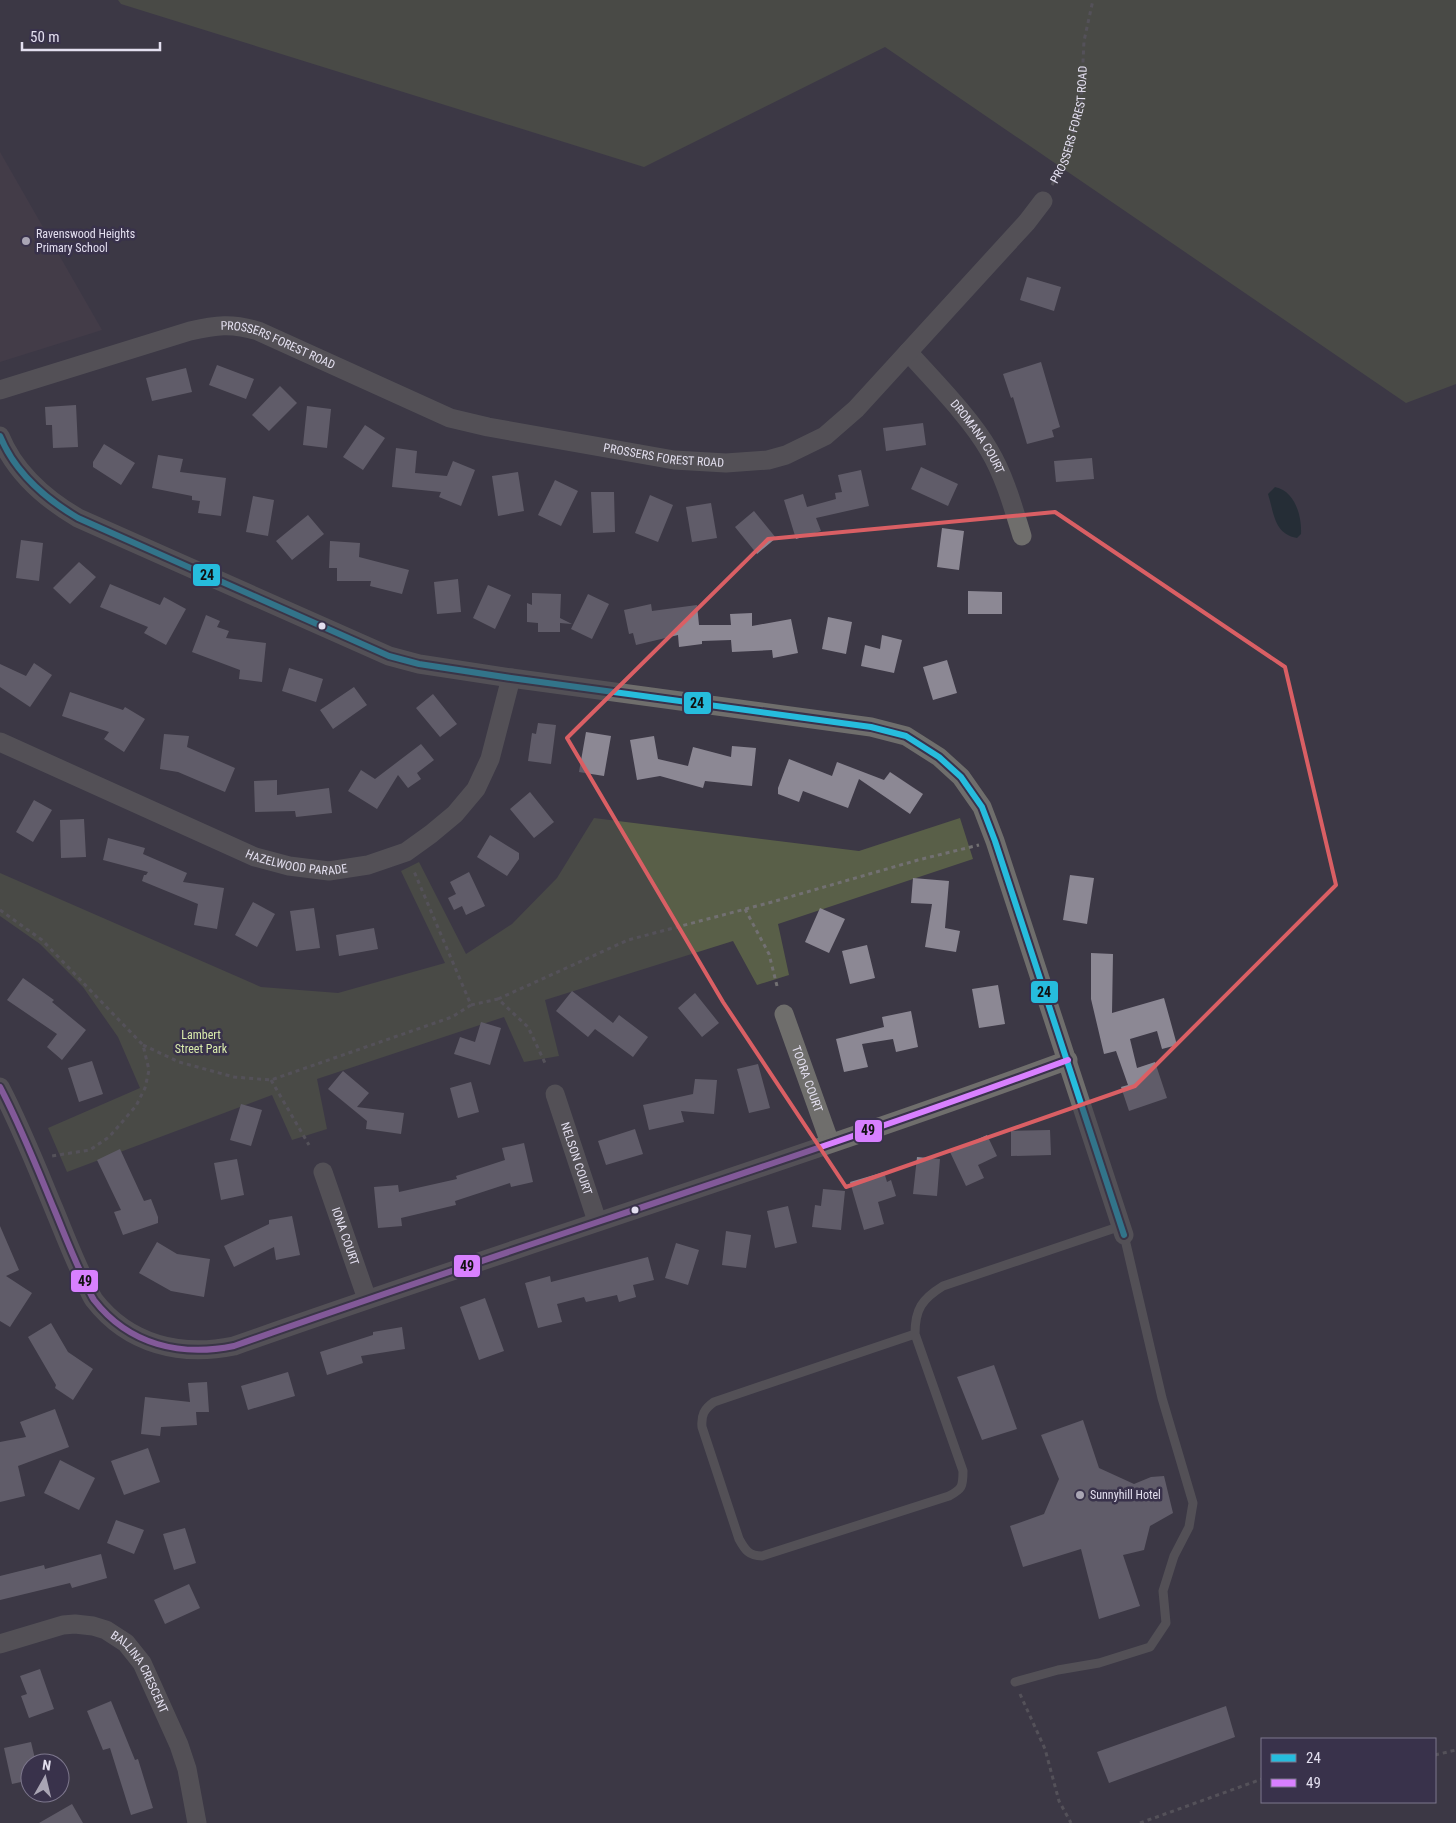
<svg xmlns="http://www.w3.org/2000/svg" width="1456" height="1823" font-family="'Roboto Condensed',sans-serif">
  <rect width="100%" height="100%" fill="#3c3845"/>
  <path fill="#4c404d" d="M0,152l102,178 -102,32z"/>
  <path fill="#595f48" d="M118,0h1338v384l-50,19 -521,-356 -241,120 -523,-163z
    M594,818l265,33 101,-33 13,41 -195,65 11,51 -32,10 -24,-44 -188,59 14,56 -35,6 -20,-45 -187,62 10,50 -35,11 -20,-45 -205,77 -19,-44 92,-40 -22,-51 -35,-50 -43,-43 -40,-28v-43l261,114 77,6 107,-30 -44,-92 18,-9 47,92 46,-30 45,-46z"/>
  <path fill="#092125" d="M1275,487c20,4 27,29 26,47l-4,4c-23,-4 -23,-25 -29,-44z"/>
  <path fill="#8c8894" d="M1027,277l34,10 -7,24 -34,-11z
    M1041,362l19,65 -8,3 2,7 -27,7 -14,-47 -2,1 -8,-24z
    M217,365l37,14 -8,20 -37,-14z
    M186,368l6,24 -40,9 -6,-23z
    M280,386l17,17 -28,28 -17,-16z
    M76,405l2,42 -25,1 -1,-23h-6l-1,-18z
    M307,406l24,3 -4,39 -24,-3z
    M923,423l3,22 -40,6 -3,-23z
    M365,425l20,13 -22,32 -20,-13z
    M104,444l31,19 -14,22 -28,-18v-5z
    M396,448l21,3 -2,22 32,3 6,-15 22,9 -14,36 -22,-9 2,-5 -49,-5z
    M158,455l25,4 -3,13 46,6 -5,38 -23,-3 2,-12 -8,-1v-4l-40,-8z
    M1092,458l2,21 -38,3 -2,-21z
    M921,467l37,17 -10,22 -37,-17z
    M861,470l8,36 -53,12 5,13 -25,8 -12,-39 19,-6 4,13 29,-8 -1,-6 7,-1 -4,-17z
    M518,472l6,39 -26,5 -6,-40z
    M555,480l23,11 -17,35 -23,-11z
    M591,492h23l1,40 -22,1z
    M650,495l23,10 -15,37 -23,-9z
    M253,496l21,4 -6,36 -22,-4z
    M711,503l6,35 -25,4 -6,-35z
    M754,511l22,27 -19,16 -22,-27z
    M308,515l16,19 -32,26 -16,-19z
    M942,528l22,3 -5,39 -22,-3z
    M21,540l22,3 -4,38 -23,-3z
    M330,541l30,2 -1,14 50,13 -7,24 -32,-8 1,-5h-34v-13h-8z
    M79,562l17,15 -26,27 -17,-16z
    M458,579l3,33 -24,2 -3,-32z
    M110,584l50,21 4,-8 22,12 -20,36 -22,-12 4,-6 -48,-20z
    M488,585l23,10 -16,34 -22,-11z
    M968,591l34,1v22h-34z
    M532,593l29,1 -1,24 12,6 -12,-1v9h-22v-9l-11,-1v-19l5,2z
    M588,594l21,10 -17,35 -21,-10z
    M651,604l1,7 45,-6 2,20h32l-1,-11 22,-1v13l39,-7 7,34 -25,5 -1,-8 -40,2 -1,-12 -29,1v3l-23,3 -1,-12 -42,10 -3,-12 -4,1 -5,-24z
    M206,615l14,6 -3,6 12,4 -3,7 40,5 -4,39 -23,-3 1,-9 -48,-18z
    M828,617l24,5 -6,32 -24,-5z
    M882,635l20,5 -8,33 -33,-7 4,-21 15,4z
    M947,660l10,33 -24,7 -10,-33z
    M34,663l18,12 -22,32 -30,-20v-23l26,12z
    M289,668l34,11 -7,23 -34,-11z
    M354,687l13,18 -34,24 -13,-19z
    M70,692l53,18 2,-3 20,12 -21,33 -20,-13 5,-7 -47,-16z
    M433,694l24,30 -17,13 -24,-29z
    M538,723l18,2 -5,39 -23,-3 4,-28 4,1z
    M586,732l25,4 -7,40 -25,-4z
    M164,734l25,2 -2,11 48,21 -10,24 -47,-20 -18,-3z
    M654,736l4,23 30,7 5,-19 38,10 1,-11 24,2 -4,38 -47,-5 -2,7 -43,-12 -23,4 -7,-40z
    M421,744l13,16 -17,13 4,6 -13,9 -10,-13 -21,34 -29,-18 13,-21 14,9z
    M789,759l43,17 5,-14 47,18 6,-8 33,22 -13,20 -51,-35 -11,29 -45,-17 -4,11 -21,-8v-6z
    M277,780v15l52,-7 3,25 -36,4 -1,-6 -40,1 -1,-31z
    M530,792l24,30 -20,16 -24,-29z
    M34,800l18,10 -19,32 -17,-10z
    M84,819l2,38 -25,1 -1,-38z
    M490,835l29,18v6l-12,17 -30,-19z
    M108,838l37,10 -2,6 44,19 -4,9 41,6 -7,41 -23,-4 4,-21 -56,-23 2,-6h2l2,-3 -45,-12z
    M469,872l16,34 -19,9 -4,-9 -8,4 -6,-12 8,-4 -6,-12z
    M1070,875l24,3 -7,46 -24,-4z
    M913,878l36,3 -4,47 15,3 -4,21 -31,-5 7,-43 -21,-1z
    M253,902l22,12 -18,33 -22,-12z
    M314,908l6,40 -24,3 -6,-40z
    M820,908l25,11 -16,34 -24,-11z
    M374,928l4,21 -39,7 -3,-21z
    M867,945l8,33 -25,6 -8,-33z
    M1091,953l22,1 -1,59 52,-15 13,47 -15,4 -5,-18 -27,8 7,29 18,-6 12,36 -38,13 -8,-24 7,-2 -12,-34 -12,3 -13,-55z
    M23,978l31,22 -2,2 34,28 -24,30 -15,-13 10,-13 -50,-34z
    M998,985l7,39 -26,4 -7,-39z
    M572,991l41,32 6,-8 29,22 -15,20 -38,-28 -7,8 -32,-26z
    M695,993l24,30 -17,14 -24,-29z
    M911,1011l7,36 -22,5 -3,-13 -31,5 6,23 -24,5 -8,-33 48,-12 -2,-10z
    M481,1022l20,6 -11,37 -36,-11 6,-17 15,5z
    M92,1061l11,33 -24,8 -11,-34z
    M758,1064l12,44 -21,5 -12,-44z
    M343,1071l26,22 -12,14 47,6 -3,21 -35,-5 1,-8 -39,-32z
    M695,1079l22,1 -3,34 -33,-3 3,11 -35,8 -6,-25 50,-11z
    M471,1082l8,30 -21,6 -8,-30z
    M241,1104l21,6 -11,36 -21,-6z
    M635,1129l8,25 -37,11 -8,-24z
    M1050,1130l1,25 -40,1v-25z
    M987,1135l10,21 -19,9 6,13 -18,8 -16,-34z
    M524,1143l9,39 -22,5 -1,-4 -55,18 1,4 -55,13 1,8 -24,2 -4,-41 24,-2 1,7 58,-13 -1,-3 49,-16 -3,-12z
    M120,1149l24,52 7,-2 7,18v6l-35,12 -9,-23 7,-2 -24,-50z
    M917,1157l23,2 -3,37 -24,-2z
    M237,1159l7,36 -23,5 -7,-37z
    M884,1172l3,10 4,-2 5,16 -18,6 6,22 -20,6 -14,-48z
    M823,1189l22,2 -4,39 -29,-3 3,-22 6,1z
    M788,1206l9,37 -22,5 -8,-37z
    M292,1216l8,39 -24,5 -2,-13 -40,20 -10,-21 45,-22v-4z
    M0,1226l19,44 -13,6 26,17 -22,34 -10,-6z
    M726,1231l25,4 -5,33 -24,-3z
    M157,1242l20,12 33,5 -6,38 -33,-6 -32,-18z
    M676,1243l23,7 -11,35 -23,-7z
    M648,1257l6,23 -21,5 3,12 -17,5 -2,-7 -31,7 -2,-5 -27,7 5,18 -24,6 -13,-45 25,-7 1,6z
    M485,1298l19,53 -25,9 -19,-53z
    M51,1323l17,29 25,17 -20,31 -18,-12 1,-3 -28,-48z
    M402,1327l3,22 -44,7 2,7 -36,12 -7,-23 53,-17v-3z
    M994,1365l23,64 -35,11 -25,-63z
    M288,1372l7,24 -47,14 -7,-24z
    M207,1382l2,30h-13l1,13 -36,2 -1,9 -19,-2 4,-37 45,5 -2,-19z
    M55,1409l14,38 -51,19 7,30 -25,6v-60l26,-5 -6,-15z
    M1083,1420l16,48 35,16 17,-7 13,-1 9,37 -23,13 -6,24 -21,5 17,51 -41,13 -18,-70 -58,18 -13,-41 34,-12 15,-35 -18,-44z
    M148,1448l12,34 -36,13 -13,-34z
    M60,1460l35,18 -16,32 -35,-17z
    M116,1520l28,10 -10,24 -27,-11z
    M185,1528l11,35 -22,7 -11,-36z
    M101,1554l6,24 -35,10 -2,-5 -70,17v-24l44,-11 1,4z
    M189,1584l11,24 -35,16 -11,-24z
    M40,1669l14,40 -25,9 -8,-22 6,-2 -7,-18z
    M111,1701l24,59 3,-1 15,49 -22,7 -21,-67 -7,2 -16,-39z
    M1226,1706l9,31 -126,46 -12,-31z
    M31,1742l5,21h-6v17l-18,4 -8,-36z
    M72,1804l11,19h-44z"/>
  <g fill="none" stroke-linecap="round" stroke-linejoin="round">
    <g stroke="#727072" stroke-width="3" stroke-dasharray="4 4" stroke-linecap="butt">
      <path id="s1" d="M1052,185l13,-24 16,-58 3,-62 9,-41"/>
      <path d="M745,909l24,45 8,32"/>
      <path d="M0,910l42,30 101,105 6,25 -4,18 -9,18 -27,31 -19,13 -38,6"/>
      <path d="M498,999l130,-59 144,-38 146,-42 61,-15"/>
      <path d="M471,1005l27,-6 30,28 18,38"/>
      <path d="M143,1045l36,17 55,15 37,3 181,-63 19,-12 -58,-136"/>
      <path d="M271,1080l38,65"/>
      <path d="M1020,1694l25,55 14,52 12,22"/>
      <path d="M1435,1755l21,-5"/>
      <path d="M1140,1823l122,-44"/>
    </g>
    <path stroke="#6f6e6c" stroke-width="9" d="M915,1334l-201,68c-10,7 -13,13 -12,25l37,112c6,11 10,17 23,17l187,-60c13,-7 14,-9 14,-25l-48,-137c0,-25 7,-35 28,-48l178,-60
      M1015,1682l43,-12 41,-7 51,-16 16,-24 -3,-32 11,-35 15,-29 4,-24 -31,-105 -38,-163"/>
    <g stroke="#6f6e6c" stroke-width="19">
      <path id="s2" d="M908,352c26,29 62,65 81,98 16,27 24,57 33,86"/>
      <path id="s3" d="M0,390l190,-59c26,-6 42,-8 68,0l192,87 38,9 186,33 52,3 42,-3 18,-5 39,-19 31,-27 171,-187 16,-21"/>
      <path d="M0,436c15,37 44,62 78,82l311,138 30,8 92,14 360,49 35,9 33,21 22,20 21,30 13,34 129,394"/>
      <path id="s4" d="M0,742l255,115 34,9 40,5 39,-6 38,-13 25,-18 24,-20 21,-25 14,-30 21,-81"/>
      <path id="s5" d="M784,1014l46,129"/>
      <path d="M0,1087c21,40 37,81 54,122 10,24 19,48 30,70 3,7 6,15 10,21 35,45 87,57 140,46 277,-98 558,-185 834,-286"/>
      <path id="s6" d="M555,1094l42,127"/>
      <path id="s7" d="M323,1172l44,127"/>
      <path id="s8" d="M0,1644l63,-19 12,-1 18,2 13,4 20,13 16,20 37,82 8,24 10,54"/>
    </g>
    <g stroke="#39324b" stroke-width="10">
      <path id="bus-1" d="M0,436c15,37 44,62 78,82l311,138 30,8 92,14 360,49 35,9 33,21 22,20 21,30 13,34 129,394"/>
    </g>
    <g stroke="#39324b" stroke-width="10">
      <path id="bus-2" d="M0,1087c21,40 37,81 54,122 10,24 19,48 30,70 3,7 6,15 10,21 35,45 87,57 140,46 277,-98 558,-185 834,-286"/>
    </g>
    <use href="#bus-1" stroke="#26bcdd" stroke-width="6"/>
    <use href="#bus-2" stroke="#d880ff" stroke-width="6"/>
  </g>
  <path d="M0 0H1456V1823H0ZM1055,512l230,155 51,218 -201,201 -289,101 -123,-185 -156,-264 201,-199z" fill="#3c3845" fill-opacity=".55" fill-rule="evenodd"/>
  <path fill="none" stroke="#da5f64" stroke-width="4" stroke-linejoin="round" d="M1055,512l230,155 51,218 -201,201 -289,101 -123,-185 -156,-264 201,-199z"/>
  <g fill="#a9a5b4" stroke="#39324b" stroke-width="2">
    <circle cx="26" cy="241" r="5"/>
    <circle cx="1080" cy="1495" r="5"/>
  </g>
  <g fill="#e3dfef" stroke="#39324b" stroke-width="2">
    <circle cx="322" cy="626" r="4.5"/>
    <circle cx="635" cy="1210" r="4.5"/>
  </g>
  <g text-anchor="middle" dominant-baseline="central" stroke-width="5" stroke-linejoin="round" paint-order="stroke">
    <g font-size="12" fill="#e3dfef" stroke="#39324b">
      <text stroke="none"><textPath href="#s1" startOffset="64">PROSSERS FOREST ROAD</textPath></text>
      <text stroke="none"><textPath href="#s3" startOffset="291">PROSSERS FOREST ROAD</textPath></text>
      <text stroke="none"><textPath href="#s2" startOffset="110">DROMANA COURT</textPath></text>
      <text stroke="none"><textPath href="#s3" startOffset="696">PROSSERS FOREST ROAD</textPath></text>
      <text stroke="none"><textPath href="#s4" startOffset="322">HAZELWOOD PARADE</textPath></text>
      <text stroke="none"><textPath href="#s5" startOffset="69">TOORA COURT</textPath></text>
      <text stroke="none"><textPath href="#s6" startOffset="68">NELSON COURT</textPath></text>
      <text stroke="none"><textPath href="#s7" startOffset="68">IONA COURT</textPath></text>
      <text stroke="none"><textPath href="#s8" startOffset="165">BALLINA CRESCENT</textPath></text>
    </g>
    <g font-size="12" fill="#e3dfef" stroke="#39324b" text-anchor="start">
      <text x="36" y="234">Ravenswood Heights<tspan x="36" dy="14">Primary School</tspan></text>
      <text x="1090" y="1495">Sunnyhill Hotel</text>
    </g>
    <g font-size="12" fill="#d9ebac" stroke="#39324b">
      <text x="201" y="1035">Lambert<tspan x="201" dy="14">Street Park</tspan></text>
    </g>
  </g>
  <g stroke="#39324b" stroke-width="2">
    <rect x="192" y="563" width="29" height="24" rx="5" fill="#26bcdd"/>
    <rect x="683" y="691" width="29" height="24" rx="5" fill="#26bcdd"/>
    <rect x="1030" y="980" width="29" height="24" rx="5" fill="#26bcdd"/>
    <rect x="854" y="1119" width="29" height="24" rx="5" fill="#d880ff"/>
    <rect x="453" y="1254" width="28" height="24" rx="5" fill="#d880ff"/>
    <rect x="70" y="1269" width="29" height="24" rx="5" fill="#d880ff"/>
  </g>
  <g font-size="14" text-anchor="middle" font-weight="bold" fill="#111">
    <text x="207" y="580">24</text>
    <text x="697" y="708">24</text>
    <text x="1044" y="997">24</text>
    <text x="868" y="1135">49</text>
    <text x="467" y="1271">49</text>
    <text x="85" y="1286">49</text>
  </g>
  <rect x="1261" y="1738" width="175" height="65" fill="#39324b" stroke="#7d778d"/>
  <rect x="1271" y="1754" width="25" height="8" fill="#26bcdd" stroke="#7d778d"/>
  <text x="1306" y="1763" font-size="15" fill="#e3dfef">24</text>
  <rect x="1271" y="1779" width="25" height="8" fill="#d880ff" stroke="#7d778d"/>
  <text x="1306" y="1788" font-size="15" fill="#e3dfef">49</text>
  <g transform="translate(45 1778) rotate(8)"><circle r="24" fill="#39324b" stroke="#7d778d"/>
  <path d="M0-4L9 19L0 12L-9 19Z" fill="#a9a5b4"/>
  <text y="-8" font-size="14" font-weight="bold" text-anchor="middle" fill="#e3dfef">N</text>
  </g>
  <path d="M22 42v8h138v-8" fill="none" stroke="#e3dfef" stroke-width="2.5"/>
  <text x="30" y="42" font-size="15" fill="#e3dfef" stroke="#39324b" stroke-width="4" paint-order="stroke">50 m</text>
</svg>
